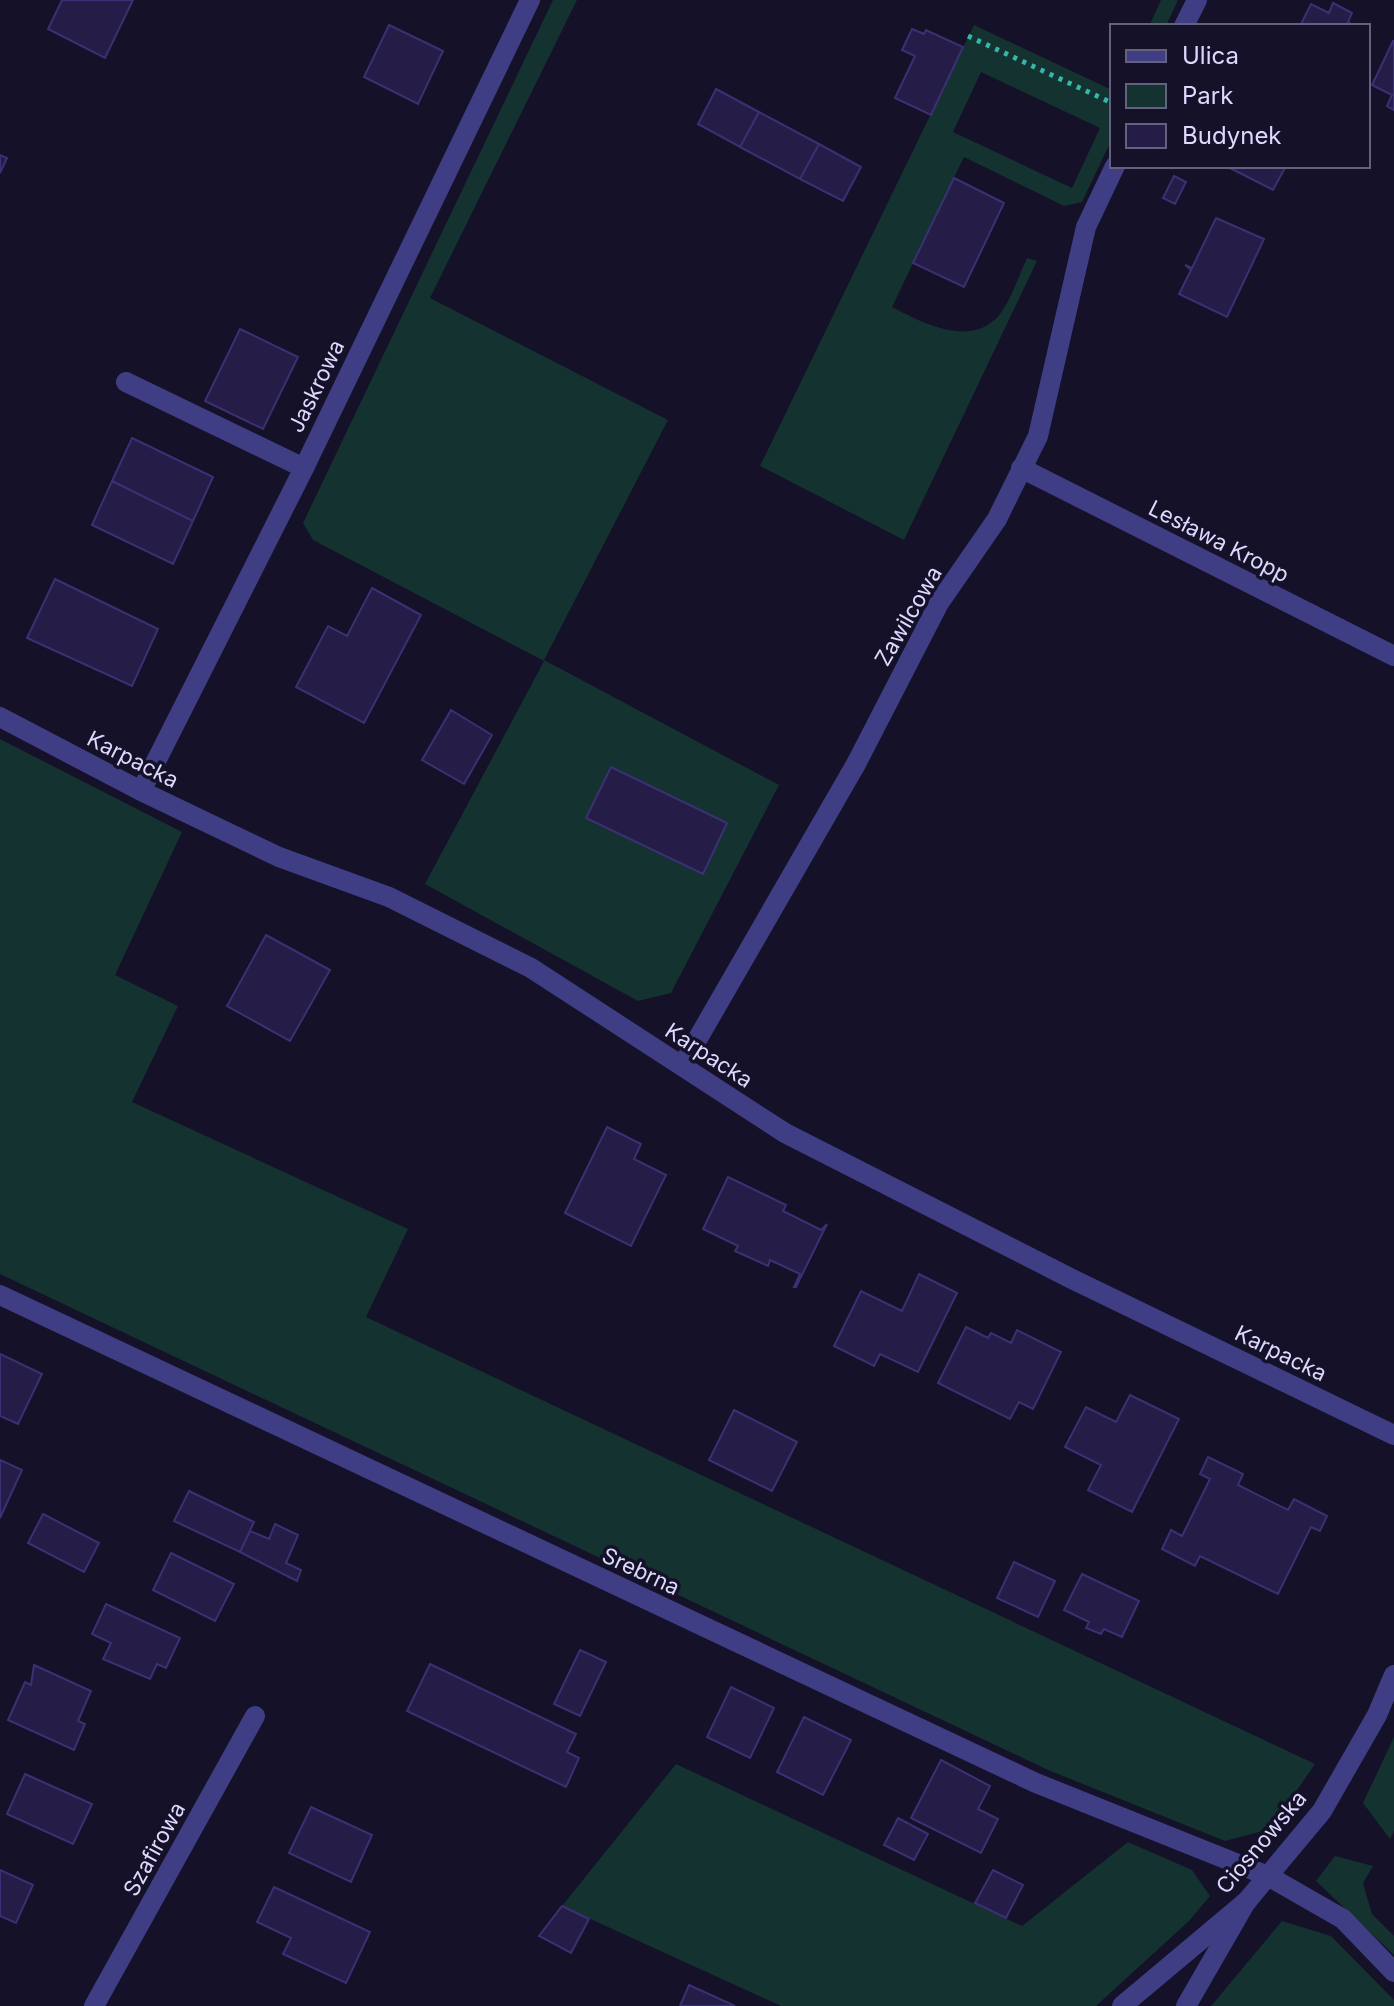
<svg xmlns="http://www.w3.org/2000/svg" width="1394" height="2006" font-family="Inter,sans-serif">
  <rect width="100%" height="100%" fill="#141128"/>
  <path fill="#143230" fill-rule="evenodd" d="M553,0h24l-147,298 238,122 -124,240 235,125 -108,208 -33,8 -213,-117 119,-223 -231,-121 -10,-17z
    M1161,0h17l-12,26h-17z
    M974,25l138,65v49l-30,63 -18,4 -100,-49 -72,150c31,16 80,42 108,7 12,-16 19,-39 27,-56l10,3 -133,279 -144,-74zM981,72l119,56 -28,60 -119,-56z
    M0,739l182,93 -67,143 63,31 -46,96 276,127 -42,88 949,447 -45,65 -45,12 -177,-71 -1048,-496z
    M1394,1737v94l-4,8 -27,-36z
    M676,1764l346,162 106,-84 64,28 18,26 -21,25 -93,85h-315l-219,-100z
    M1335,1856l38,10 -10,17 9,31 22,22v19l-78,-74z
    M1282,1921l49,15 63,64v6h-183z"/>
  <path fill="#251d48" stroke="#3c3074" stroke-width="2" d="M62,0h71l-28,58 -57,-29z
    M1333,3l19,10 -4,9 7,4h-55l11,-22 18,9z
    M389,25l54,26 -25,53 -54,-27z
    M912,29l12,5 2,-4 37,17 -32,68 -36,-17 20,-42 -13,-6z
    M1393,41h1v69l-7,-4 5,-11 -20,-10z
    M716,89l43,23 -19,35 -42,-23z
    M759,112l60,32 -19,35 -60,-32z
    M819,144l42,23 -18,34 -43,-22z
    M0,155l7,3 -7,15z
    M1226,166h60l-13,24z
    M1174,176l12,6 -11,22 -12,-6z
    M954,178l50,25 -40,84 -51,-24z
    M1216,218l48,21 -37,78 -48,-23 12,-24 -6,-5 7,3z
    M240,329l58,28 -35,72 -58,-28z
    M132,438l81,39 -20,44 -81,-40z
    M112,481l81,40 -20,43 -81,-39z
    M55,579l103,50 -26,57 -105,-48z
    M372,588l49,27 -57,108 -68,-36 32,-61 19,10z
    M451,710l41,25 -28,49 -42,-24z
    M611,767l116,56 -24,51 -117,-56z
    M266,935l64,35 -40,71 -63,-35z
    M607,1127l34,17 -7,15 32,16 -35,71 -66,-33z
    M728,1177l58,28 -3,6 38,19 6,-6 -31,63h-2l6,-13 -30,-14 -2,6 -33,-15 3,-5 -35,-17z
    M919,1274l38,19 -39,79 -38,-18 -6,12 -40,-20 27,-55 41,20z
    M966,1327l22,11 3,-5 20,10 6,-13 44,22 -28,57 -14,-7 -9,17 -72,-36z
    M0,1354l42,20 -24,50 -18,-8z
    M1130,1395l49,24 -47,93 -44,-22 13,-25 -36,-18 21,-40 30,15z
    M734,1410l63,32 -25,49 -63,-31z
    M1208,1457l35,17 -5,11 50,25 6,-11 33,17 -7,15 -9,-4 -33,67 -78,-38 -5,10 -33,-17 9,-19 11,6 28,-57 -10,-5z
    M0,1460l22,10 -22,48z
    M189,1491l65,31 -14,30 -66,-31z
    M43,1514l56,29 -15,29 -56,-29z
    M275,1524l23,11 -12,28 15,7 -4,11 -57,-29 10,-21 19,8z
    M171,1553l63,31 -19,37 -62,-31z
    M1014,1562l41,19 -17,36 -41,-19z
    M1082,1574l57,27 -17,36 -18,-8 -3,5 -15,-6 3,-6 -25,-12z
    M106,1604l74,34 -14,30 -9,-4 -7,15 -47,-20 8,-16 -19,-9z
    M580,1650l26,12 -26,54 -26,-12z
    M430,1664l146,70 -9,18 12,6 -13,29 -159,-76z
    M34,1665l57,26 -13,30 7,3 -11,26 -66,-30 17,-38 6,3z
    M731,1687l43,21 -24,50 -43,-21z
    M804,1717l47,23 -28,55 -46,-23z
    M941,1760l49,26 -12,23 20,10 -17,34 -70,-35z
    M25,1774l67,30 -19,40 -66,-30z
    M311,1807l61,28 -21,47 -62,-29z
    M898,1818l30,16 -14,26 -30,-15z
    M0,1870l33,15 -17,38 -16,-7z
    M993,1870l30,15 -17,33 -31,-15z
    M274,1887l96,45 -24,51 -63,-29 8,-16 -34,-16z
    M562,1906l27,13 -18,34 -32,-17z
    M689,1985l46,21h-55z"/>
  <g fill="none" stroke-linecap="round" stroke-linejoin="round">
    <path stroke="#34b7ad" stroke-width="5" stroke-dasharray="4 6" stroke-linecap="butt" d="M968,36l144,67"/>
    <path stroke="#3f3e85" stroke-width="20" d="M126,382l178,86
      M1268,1876l75,43 51,53
      M1186,2006l60,-104"/>
    <path stroke="#3f3e85" stroke-width="20" d="M1184,26l13,-26
      M1021,468l373,188
      M0,717l141,74 138,66 110,40 142,71 254,165 287,146 322,156
      M141,791l163,-323 226,-468
      M682,1066l174,-302 83,-161 58,-84 41,-83 48,-209 29,-61
      M0,1295l1036,488 232,93
      M94,2006l161,-290
      M1122,2006l125,-105 75,-90 55,-96 17,-40"/>
  </g>
  <g text-anchor="middle" dominant-baseline="central" stroke-width="7" stroke-linejoin="round" paint-order="stroke">
    <g font-size="22" fill="#ddd9fe" stroke="#141128">
      <text transform="translate(316 386) rotate(-64)">Jaskrowa</text>
      <text transform="translate(1219 541) rotate(27)">Lesława Kropp</text>
      <text transform="translate(908 616) rotate(-60)">Zawilcowa</text>
      <text transform="translate(133 759) rotate(27)">Karpacka</text>
      <text transform="translate(709 1055) rotate(33)">Karpacka</text>
      <text transform="translate(1281 1353) rotate(26)">Karpacka</text>
      <text transform="translate(641 1571) rotate(25)">Srebrna</text>
      <text transform="translate(1261 1842) rotate(-50)">Ciosnowska</text>
      <text transform="translate(154 1849) rotate(-61)">Szafirowa</text>
    </g>
  </g>
  <rect x="1110" y="24" width="260" height="144" fill="#141128" stroke="#64617e" stroke-width="2"/>
  <rect x="1126" y="50" width="40" height="12" fill="#3f3e85" stroke="#64617e" stroke-width="2"/>
  <text x="1182" y="64" font-size="24" fill="#ddd9fe">Ulica</text>
  <rect x="1126" y="84" width="40" height="24" fill="#143230" stroke="#64617e" stroke-width="2"/>
  <text x="1182" y="104" font-size="24" fill="#ddd9fe">Park</text>
  <rect x="1126" y="124" width="40" height="24" fill="#251d48" stroke="#64617e" stroke-width="2"/>
  <text x="1182" y="144" font-size="24" fill="#ddd9fe">Budynek</text>
</svg>
